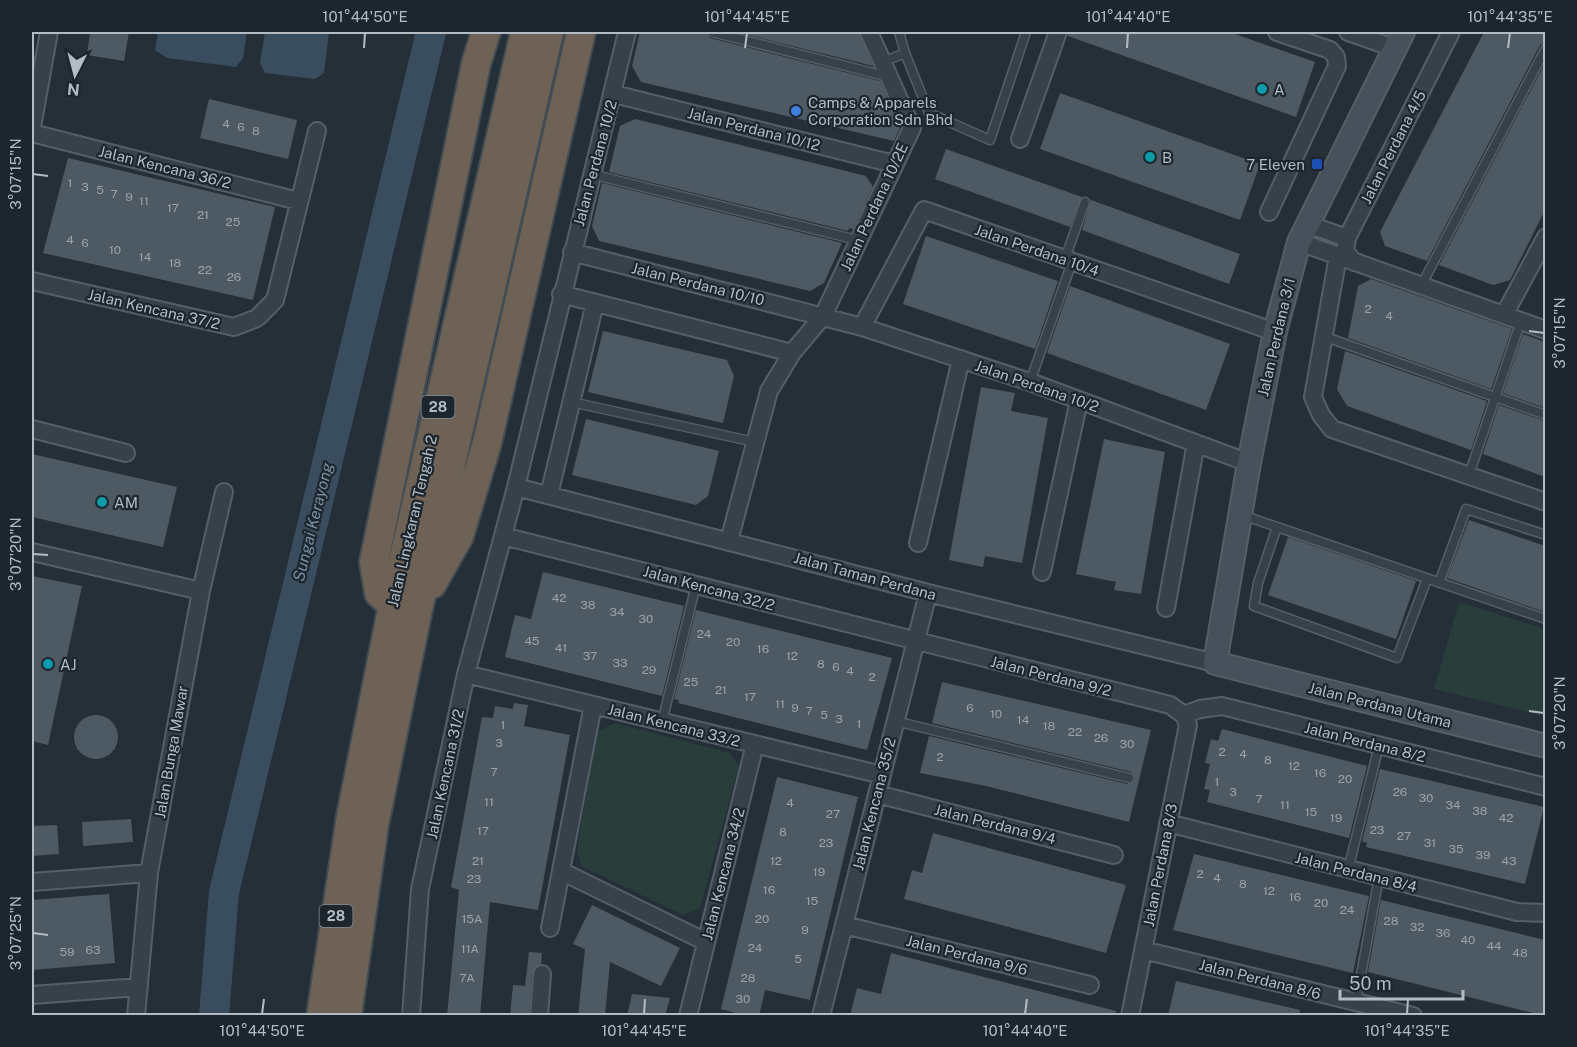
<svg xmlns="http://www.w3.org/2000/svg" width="1577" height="1047" font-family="'Public Sans',sans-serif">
  <rect width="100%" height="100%" fill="#252f38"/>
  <path fill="#293d3b" d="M1459,602l86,27v87l-111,-27z
    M615,723l115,30 9,13 -39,142 -17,7 -102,-49 -4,-17 20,-117z"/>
  <path fill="#3a4d5e" d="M158,32h89l-4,26 -7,9 -69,-9 -12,-8z
    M265,32h64l-5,41 -9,6 -50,-6 -5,-10z"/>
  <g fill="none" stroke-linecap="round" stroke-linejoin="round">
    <path stroke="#3a4d5e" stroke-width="30" d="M214,1016l10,-124 207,-860"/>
  </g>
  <path fill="#4d5a64" d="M90,32h39l-5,29 -37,-6z
    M640,32h66l4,6 170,43 20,47 -6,13 -253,-59 -9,-16z
    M736,32h123l14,34z
    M1068,32h161l86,30 -19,55 -228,-81z
    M1484,32h61v10l-5,3 -113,216 -42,-15 -5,-14z
    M1545,63v147l-35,70 -17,5 -54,-20z
    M1060,93l200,71 -20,56 -200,-71z
    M209,99l88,21 -9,39 -88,-21z
    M635,119l231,57 7,11 -20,42 -4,-1 -1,3 -239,-59 11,-46z
    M946,149l136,48 -12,30 -135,-48z
    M68,158l207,49 -22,93 -210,-47z
    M602,183l240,60 -18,40 -14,8 -211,-50 -7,-15z
    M1091,200l149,54 -11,30 -147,-54z
    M926,236l132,45 -23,68 -132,-45z
    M1371,279l141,50 -21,60 -143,-51 10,-52z
    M1070,286l160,58 -24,66 -159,-57z
    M603,331l124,29 7,16 -11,47 -135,-31z
    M1523,334l22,8v66l-42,-15z
    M1345,351l142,50 -16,49 -124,-44 -10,-17z
    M981,387l34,6 -4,18 37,7 -26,145 -37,-7 -2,11 -34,-7z
    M1499,405l46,16v56l-62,-23z
    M586,419l133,32 -11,45 -12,9 -124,-30z
    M1104,439l61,13 -24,142 -27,-4 2,-8 -40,-8z
    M32,454l145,33 -14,60 -131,-30z
    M1469,520l76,26v66l-98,-34z
    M1288,537l128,44 -20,58 -128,-44z
    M543,572l141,34 -22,90 -157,-39 10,-42 16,4z
    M32,576l50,10 -34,159 -16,-4z
    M696,610l196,48 -25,92 -189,-47 1,-3 -5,-1z
    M942,682l209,48 -22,92 -143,-36 -66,-13 9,-37 198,48 8,-5 -4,-7 -199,-49z
    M514,703l14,2 -4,21 46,9 -32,175 -48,-8 -10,114h-33l12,-126 -8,-3 31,-170 11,1 2,-12 18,3z
    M74 737a22 22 0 1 1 44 0a22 22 0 1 1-44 0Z
    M1222,729l145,37 -18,72 -142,-36 3,-12 -6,-1 6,-25 -5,-1 6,-24 7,2z
    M1380,769l164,38 -19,77 -159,-37 1,-4 -5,-2z
    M777,777l81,20 -48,203 -45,-10 -6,26h-12l-26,-7z
    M131,819l2,23 -50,4 -1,-24z
    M57,825l2,29 -27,2v-30z
    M933,833l193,52 -20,68 -202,-54 8,-29 10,3z
    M1194,854l175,42 -16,77 -180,-43z
    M109,894l6,69 -83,7v-70z
    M1381,900l164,40v76l-177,-44z
    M592,905l88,43 -19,38 -51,-24 -5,54h-27l7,-67 -12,-5z
    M529,952l13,1 -1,11 -7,4 -2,5 -3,43h-19l3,-31 12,1z
    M891,953l225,58 -1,5h-265l7,-28 24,6z
    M1176,981l124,29 -1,6h-131z
    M632,994l38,4 -5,18h-38z"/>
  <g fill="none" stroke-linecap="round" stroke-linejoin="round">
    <g stroke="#565f67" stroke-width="11">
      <path id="lane" d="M712,32l177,45
        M905,53l24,60 61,27 36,-108
        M883,62l22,-9 -6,-21
        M591,174l266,66
        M1065,259l20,-57
        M1421,286l125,-238
        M1323,336l223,79
        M1030,382l42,-120
        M571,402l184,40
        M1469,475l52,-154
        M1242,515l304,104
        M1277,527l-19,56 -4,23 143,52 30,-79
        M1439,583l27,-74 80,26
        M895,721l234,57
        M662,722l34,-137
        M1348,870l31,-124
        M1356,1002l23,-125"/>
    </g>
    <g stroke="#565f67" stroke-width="20">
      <path id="street" d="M1348,32l46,16
        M614,94l280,70
        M32,127l17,-95
        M32,133l266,68
        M1020,139l38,-107
        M1269,212l68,-146 -1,-9 -6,-7 -53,-18
        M1307,224l40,14
        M1299,242l247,88
        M572,252l290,75 168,55 219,81
        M1338,256l-25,141 8,18 11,14 214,73
        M1354,262l-9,-11 2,-13 104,-206
        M32,281l202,46 23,-9 18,-18 42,-169
        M561,294l231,59
        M1504,315l42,-78
        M862,327l62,-117 351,122
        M32,429l94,24
        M516,487l412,106 287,70
        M549,495l46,-192
        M503,536l667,169 14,10
        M729,541l40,-150 23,-38 31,-37 89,-188 -43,-96
        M918,543l43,-184
        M32,552l169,39
        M1042,572l37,-172
        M1166,608l30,-165
        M466,674l416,101
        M1184,715l16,-6 22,-3 324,81
        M877,794l237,61
        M1168,823l349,89 29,1
        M561,871l145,71
        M32,882l117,-9
        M844,925l246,60
        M550,928l43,-223
        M1143,950l270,66
        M32,995l107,-8
        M136,1016l13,-143 52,-282 23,-99
        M411,1016l9,-127 46,-215 50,-187 111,-455
        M539,1016l3,-42
        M688,1016l67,-272
        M821,1016l107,-423
        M1130,1016l58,-291 -4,-10"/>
    </g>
    <g stroke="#565f67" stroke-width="26">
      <path id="secondary" d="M1403,32l-104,210 -24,90 -26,131 -34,200 331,83"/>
    </g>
    <g stroke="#434c53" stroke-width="32">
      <path id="highway" d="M432,584l27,-48 28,-93 94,-411
        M393,605l-14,-12 -5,-31 102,-498 10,-32
        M321,1016l30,-200 42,-211 132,-573
        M347,1016l27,-191 44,-216 131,-577"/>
    </g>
    <use href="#lane" stroke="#384149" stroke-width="8"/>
    <use href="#street" stroke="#384149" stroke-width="16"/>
    <use href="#secondary" stroke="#46515b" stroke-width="22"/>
    <use href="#highway" stroke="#6e6256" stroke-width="28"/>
  </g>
  <path fill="none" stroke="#b3bcc5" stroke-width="2" d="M364,48l1,-15M745,48l2,-15M1127,48l1,-15M1508,48l2,-15M33,174l15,2M1529,331l15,2M33,554l15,1M1529,711l15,2M33,933l15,2M262,1014l2,-15M644,1014l1,-15M1025,1014l2,-15M1407,1014l1,-15"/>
  <g fill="#0f9aa8" stroke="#1d262d" stroke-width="2">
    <circle cx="1262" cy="89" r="6"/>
    <circle cx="1150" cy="157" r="6"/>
    <circle cx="102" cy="502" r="6"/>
    <circle cx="48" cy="664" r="6"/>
  </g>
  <circle fill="#3f7fe0" stroke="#1d262d" stroke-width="2" cx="796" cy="111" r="6"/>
  <rect fill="#1a4fb4" stroke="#1d262d" stroke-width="2" x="1311" y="158" width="12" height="12" rx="3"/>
  <g text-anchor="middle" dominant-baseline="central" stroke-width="4.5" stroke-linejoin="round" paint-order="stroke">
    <g font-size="12" fill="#9aa4ad">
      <text x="226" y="124">4</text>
      <text x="241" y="127">6</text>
      <text x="256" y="131">8</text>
      <text x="70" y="183">1</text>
      <text x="85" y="187">3</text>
      <text x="100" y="190">5</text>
      <text x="114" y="194">7</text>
      <text x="129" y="197">9</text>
      <text x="144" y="201">11</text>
      <text x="173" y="208">17</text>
      <text x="203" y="215">21</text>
      <text x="233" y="222">25</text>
      <text x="70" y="240">4</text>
      <text x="85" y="243">6</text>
      <text x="115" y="250">10</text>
      <text x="145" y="257">14</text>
      <text x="175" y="263">18</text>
      <text x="205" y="270">22</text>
      <text x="234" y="277">26</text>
      <text x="1368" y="309">2</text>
      <text x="1389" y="316">4</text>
      <text x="559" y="598">42</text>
      <text x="588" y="605">38</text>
      <text x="617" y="612">34</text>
      <text x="646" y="619">30</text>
      <text x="704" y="634">24</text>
      <text x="532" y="641">45</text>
      <text x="733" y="642">20</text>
      <text x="561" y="648">41</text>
      <text x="763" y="649">16</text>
      <text x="590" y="656">37</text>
      <text x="792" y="656">12</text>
      <text x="620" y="663">33</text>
      <text x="821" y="664">8</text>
      <text x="836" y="667">6</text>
      <text x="649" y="670">29</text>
      <text x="850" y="671">4</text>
      <text x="872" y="677">2</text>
      <text x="691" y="682">25</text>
      <text x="721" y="690">21</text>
      <text x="750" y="697">17</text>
      <text x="780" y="704">11</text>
      <text x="795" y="708">9</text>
      <text x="970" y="708">6</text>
      <text x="809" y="711">7</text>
      <text x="996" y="714">10</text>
      <text x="824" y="715">5</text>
      <text x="839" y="719">3</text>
      <text x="1023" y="720">14</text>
      <text x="859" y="724">1</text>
      <text x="503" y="725">1</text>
      <text x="1049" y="726">18</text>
      <text x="1075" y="732">22</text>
      <text x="1101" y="738">26</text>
      <text x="499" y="743">3</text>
      <text x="1127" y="744">30</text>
      <text x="1222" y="752">2</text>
      <text x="1243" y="754">4</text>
      <text x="940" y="757">2</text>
      <text x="1268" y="760">8</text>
      <text x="1294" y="766">12</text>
      <text x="494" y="772">7</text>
      <text x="1320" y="773">16</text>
      <text x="1345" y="779">20</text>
      <text x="1217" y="782">1</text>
      <text x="1233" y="792">3</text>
      <text x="1400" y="792">26</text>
      <text x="1426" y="798">30</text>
      <text x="1259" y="799">7</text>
      <text x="489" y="802">11</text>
      <text x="790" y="803">4</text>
      <text x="1285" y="805">11</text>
      <text x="1453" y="805">34</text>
      <text x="1480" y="811">38</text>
      <text x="1311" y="812">15</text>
      <text x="833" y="814">27</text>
      <text x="1336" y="818">19</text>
      <text x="1506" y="818">42</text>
      <text x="1377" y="830">23</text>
      <text x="483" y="831">17</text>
      <text x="783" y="832">8</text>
      <text x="1404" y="836">27</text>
      <text x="826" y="843">23</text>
      <text x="1430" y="843">31</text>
      <text x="1456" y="849">35</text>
      <text x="1483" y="855">39</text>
      <text x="478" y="861">21</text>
      <text x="776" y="861">12</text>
      <text x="1509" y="861">43</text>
      <text x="819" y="872">19</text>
      <text x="1200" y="874">2</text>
      <text x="1217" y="878">4</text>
      <text x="474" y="879">23</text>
      <text x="1243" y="884">8</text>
      <text x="769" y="890">16</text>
      <text x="1269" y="891">12</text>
      <text x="1295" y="897">16</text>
      <text x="812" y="901">15</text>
      <text x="1321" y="903">20</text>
      <text x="1347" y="910">24</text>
      <text x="472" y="919">15A</text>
      <text x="762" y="919">20</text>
      <text x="1391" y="921">28</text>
      <text x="1417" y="927">32</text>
      <text x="805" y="930">9</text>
      <text x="1443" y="933">36</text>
      <text x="1468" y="940">40</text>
      <text x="1494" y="946">44</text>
      <text x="755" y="948">24</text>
      <text x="470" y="949">11A</text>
      <text x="93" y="950">63</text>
      <text x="67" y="952">59</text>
      <text x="1520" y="953">48</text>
      <text x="798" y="959">5</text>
      <text x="467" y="978">7A</text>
      <text x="748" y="978">28</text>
      <text x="743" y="999">30</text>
    </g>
    <g fill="#1d262d" stroke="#868f97" stroke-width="1.5">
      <rect x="421.5" y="396" width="33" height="22" rx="4.5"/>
      <rect x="319.5" y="905" width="33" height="22" rx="4.5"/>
    </g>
    <g font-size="14" font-weight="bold" fill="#b3bcc5">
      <text x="438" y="407">28</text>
      <text x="336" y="916">28</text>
    </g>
    <g font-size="15" fill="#b3bcc5" stroke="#1d262d" text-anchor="start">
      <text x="1274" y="89">A</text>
      <text x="808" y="102">Camps &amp; Apparels<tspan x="808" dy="17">Corporation Sdn Bhd</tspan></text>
      <text x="1162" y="157">B</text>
      <text x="1305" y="164" text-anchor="end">7 Eleven</text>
      <text x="114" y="502">AM</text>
      <text x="60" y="664">AJ</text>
    </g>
    <g font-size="15" fill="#b3bcc5" stroke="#1d262d">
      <text transform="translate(754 129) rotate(14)">Jalan Perdana 10/12</text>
      <text transform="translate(1393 147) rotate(-63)">Jalan Perdana 4/5</text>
      <text transform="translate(595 163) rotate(-75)">Jalan Perdana 10/2</text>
      <text transform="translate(165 167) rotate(14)">Jalan Kencana 36/2</text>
      <text transform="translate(874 207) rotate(-65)">Jalan Perdana 10/2E</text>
      <text transform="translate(1037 250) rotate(19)">Jalan Perdana 10/4</text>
      <text transform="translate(698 284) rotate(14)">Jalan Perdana 10/10</text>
      <text transform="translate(154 309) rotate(13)">Jalan Kencana 37/2</text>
      <text transform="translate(1276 337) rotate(-77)">Jalan Perdana 3/1</text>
      <text transform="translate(1037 386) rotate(19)">Jalan Perdana 10/2</text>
      <text transform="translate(412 521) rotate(-77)">Jalan Lingkaran Tengah 2</text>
      <text transform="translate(865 576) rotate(15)">Jalan Taman Perdana</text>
      <text transform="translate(709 588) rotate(15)">Jalan Kencana 32/2</text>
      <text transform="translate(1051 676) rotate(14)">Jalan Perdana 9/2</text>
      <text transform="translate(1380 705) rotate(14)">Jalan Perdana Utama</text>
      <text transform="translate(674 725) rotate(14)">Jalan Kencana 33/2</text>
      <text transform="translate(1365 742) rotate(14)">Jalan Perdana 8/2</text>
      <text transform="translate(171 752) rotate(-80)">Jalan Bunga Mawar</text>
      <text transform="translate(445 774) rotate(-78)">Jalan Kencana 31/2</text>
      <text transform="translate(874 804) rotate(-76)">Jalan Kencana 35/2</text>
      <text transform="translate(995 824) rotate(14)">Jalan Perdana 9/4</text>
      <text transform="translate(1160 865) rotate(-79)">Jalan Perdana 8/3</text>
      <text transform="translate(1356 872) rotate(14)">Jalan Perdana 8/4</text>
      <text transform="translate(723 874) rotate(-76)">Jalan Kencana 34/2</text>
      <text transform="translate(967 955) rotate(14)">Jalan Perdana 9/6</text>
      <text transform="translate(1260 979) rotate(14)">Jalan Perdana 8/6</text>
    </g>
    <g font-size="16" font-style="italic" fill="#7790a5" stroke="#1d262d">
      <text transform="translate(313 522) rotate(-76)">Sungai Kerayong</text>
    </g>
  </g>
  <rect width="1577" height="1047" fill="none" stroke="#1d262d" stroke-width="66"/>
  <g transform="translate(75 75) rotate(186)" stroke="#1d262d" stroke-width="4.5" paint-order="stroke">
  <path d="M0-4.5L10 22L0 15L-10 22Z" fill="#b3bcc5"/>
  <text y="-9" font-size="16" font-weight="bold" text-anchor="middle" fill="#b3bcc5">N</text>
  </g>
  <path d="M1340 990v9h123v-9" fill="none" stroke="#b3bcc5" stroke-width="3"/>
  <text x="1349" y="990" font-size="18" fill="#b3bcc5" stroke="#1d262d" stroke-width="4.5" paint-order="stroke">50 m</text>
  <rect x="33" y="33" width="1511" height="981" fill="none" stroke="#b3bcc5" stroke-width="2"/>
  <g font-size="15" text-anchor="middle" fill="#b3bcc5">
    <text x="365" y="22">101°44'50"E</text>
    <text x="747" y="22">101°44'45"E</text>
    <text x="1128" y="22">101°44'40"E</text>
    <text x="1510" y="22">101°44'35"E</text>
    <text transform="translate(16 174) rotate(-90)" y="5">3°07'15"N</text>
    <text transform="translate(1560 333) rotate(-90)" y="5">3°07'15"N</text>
    <text transform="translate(16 554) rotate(-90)" y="5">3°07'20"N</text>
    <text transform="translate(1560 713) rotate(-90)" y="5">3°07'20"N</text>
    <text transform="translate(16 933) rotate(-90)" y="5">3°07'25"N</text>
    <text x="262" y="1036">101°44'50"E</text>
    <text x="644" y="1036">101°44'45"E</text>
    <text x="1025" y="1036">101°44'40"E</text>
    <text x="1407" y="1036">101°44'35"E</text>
  </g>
</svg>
